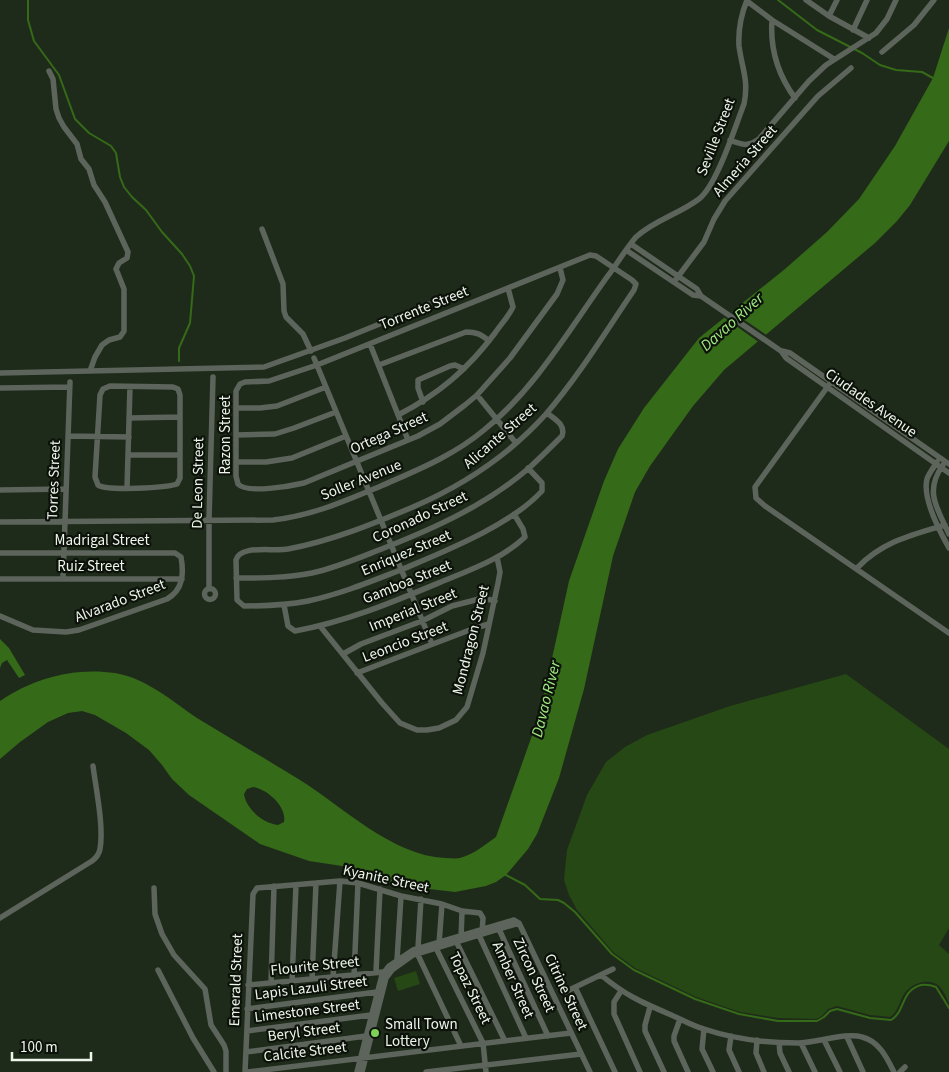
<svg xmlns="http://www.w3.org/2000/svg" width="949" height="1072" font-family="'Source Sans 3',sans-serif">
  <rect width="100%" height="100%" fill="#1f2b1a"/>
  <path fill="#254814" d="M846,674l103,75v179l-10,17 10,9v49c-3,-6 -5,-12 -10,-17 -11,-9 -28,-2 -35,8 -5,8 -6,18 -14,23l-20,-2 -33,-9 -9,3 -6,7 -6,3 -38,-1 -38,-6 -44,-15 -61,-29 -22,-16 -36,-42 -8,-15 -5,-15 3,-30 20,-55 19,-33 19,-15 22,-12 83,-29z
    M416,971l4,13 -22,7 -4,-13z"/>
  <path fill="#356a18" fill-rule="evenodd" d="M949,28v113l-39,64 -13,16 -22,22 -151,127 -31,36 -43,60 -15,26 -22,64 -29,133 -25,89 -22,56 -9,15 -22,26 -10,7 -10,4 -31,6 -59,-7 -54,-19 -33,-5 -49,-17 -71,-49 -17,-16 -10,-14 -13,-15 -23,-17 -31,-18 -13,-4 -14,2 -20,9 -28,20 -20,17v-58c33,-23 75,-34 115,-28 31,5 57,28 82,45 34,21 69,41 103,62 43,27 93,76 145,78 5,0 11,1 15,0 14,-4 25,-13 36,-21l44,-124 29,-132 35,-100 14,-32 26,-41 55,-70 86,-69 42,-37 32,-33 36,-53 38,-68zM253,787c15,2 34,20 31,35l-6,3c-15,-2 -32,-16 -34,-31l3,-5z
    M0,639l9,9 16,27 -6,3 -12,-18 -5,3 -2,5z"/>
  <path fill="#1f2b1a" d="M730,310l38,26 -8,7 -38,-27z"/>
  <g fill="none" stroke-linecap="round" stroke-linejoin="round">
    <path stroke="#356a18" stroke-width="2" d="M28,0v20l6,21 25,34 16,44 14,14 22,13 5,7 4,24 4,10 8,10 14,13 16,22 20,22 8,12 4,10 -4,47 -11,25v13
      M778,0l39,30 45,23 18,12 16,5 26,2 11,6
      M504,874l21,11 15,14 18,1 6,3 11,9 37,42 22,16 61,29 44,15 39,7h39l7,-4 6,-6 7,-2 33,9 21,2c15,-9 9,-29 30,-35 6,-1 10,0 15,2l13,21"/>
    <path stroke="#5d645b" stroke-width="5.5" d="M806,0l23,16 40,22
      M747,1l25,19 62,39
      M829,16l8,-16
      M772,20c-2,28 6,55 23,78
      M853,30l14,-30
      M882,52l32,-27 20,-25
      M49,71l4,8 3,30 3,9 5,9 13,17 4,15 8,10 5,16 11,17 23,50 -1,6 -8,5 -3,6 8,20v42l-4,6 -11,3 -7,5 -7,12 -5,14
      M730,140c12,5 18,7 29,-1l50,-58 17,-16 50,-32 11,-14 9,-19
      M262,229l21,55 1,27 2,6 17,17 8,17
      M631,244l66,45 4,7 80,55 5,7 163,115
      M626,250l67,45 8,1
      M674,282l30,-40 10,-23 11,-18 93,-105 33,-28
      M370,344l38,96
      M782,351l8,2 159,111
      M314,358l118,286
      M379,365l87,-33c10,0 15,2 23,9
      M0,373l264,-6 81,-29 84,-34
      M831,382l-76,105 1,11 9,8 184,127
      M110,386l63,1 5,2 2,6v83l-3,6c-11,4 -71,7 -79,1l-3,-8 5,-82 3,-6z
      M0,388l69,-1
      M477,395l39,48
      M423,402l-5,-14v-8l32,-14 5,-1 9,4
      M236,408h24l17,-2 49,-19
      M398,415c41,-21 70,-46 97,-82 6,-9 14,-17 18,-26l-5,-19
      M129,418l51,-1
      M236,435l39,-1 19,-6 42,-16
      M68,436l61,1
      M128,455h52
      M236,462h30l26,-4 54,-22
      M937,462c-3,5 -8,11 -10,17 -5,19 13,53 22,69
      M943,465c-19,26 -6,43 6,69
      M528,468l14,15v8c-31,34 -97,60 -139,78 -31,12 -62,25 -95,32 -21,4 -43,5 -64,5l-7,-6 -1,-40c4,-16 38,-8 52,-11 43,-8 85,-25 125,-42 51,-22 96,-52 133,-93 33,-38 60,-83 88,-124l2,-6 -4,-4 -36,-24 -6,-1 -273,110 -48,16 -24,1 -5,2 -4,7v85l2,8c9,10 53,2 66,-1l114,-47 22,-12 25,-19 12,-10 33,-37 47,-64 6,-14 -3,-12
      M127,488l3,-101
      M0,490l66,-1
      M0,522l273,-2c38,-4 72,-19 108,-34 36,-16 72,-30 103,-56 51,-41 85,-100 123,-153 10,-13 18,-27 29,-40 19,-17 43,-23 63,-38 18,-14 36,-72 45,-95 5,-24 -2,-35 -5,-58 -1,-16 2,-31 8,-46
      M0,553h175l6,4c3,17 2,33 -14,42l-88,31 -13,2 -33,-2 -33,-14
      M857,568c25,-26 54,-33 88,-43
      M63,578l7,-196
      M236,578c25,0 51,0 76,-5 24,-5 49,-16 72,-25 51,-20 102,-43 145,-80 11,-10 22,-21 33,-32 4,-11 -7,-17 -15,-23
      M0,579h182
      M204.5 594a5.5 5.5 0 1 1 11 0a5.5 5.5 0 1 1-11 0Z
      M209,589v-69l4,-143
      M284,605l4,21 7,5c51,-9 98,-29 146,-49 29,-12 61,-23 84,-45l-2,-8 -9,-15
      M320,626l62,77 18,20 17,7h10l12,-2 17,-8 11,-13 16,-54 15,-70 2,-11 -3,-15
      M343,654l18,-10 61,-23 30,-15 31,-8 12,3
      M357,673l118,-45 14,-4
      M154,888l1,26 7,20 12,21 31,34 6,36 13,20 2,6v21
      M0,918l92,-57c4,-3 7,-6 8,-12 4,-22 -4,-60 -7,-83
      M519,923l71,149
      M498,927l50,109
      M478,933l48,105
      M455,939l50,102
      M461,939l1,-28
      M439,944l3,-40
      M435,946l48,97 3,29
      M418,948l3,-49
      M417,953l44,93
      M397,960l4,-64
      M158,970l35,68 21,34
      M376,972l4,-83
      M354,975l4,-92
      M601,975c24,20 40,27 68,39 12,5 23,12 35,15 30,10 63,14 94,14 18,0 48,-11 64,-6 17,4 25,21 32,35
      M333,977l7,-96
      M312,979l4,-96
      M292,981l4,-96
      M271,983l3,-97
      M248,985l135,-13
      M575,987l40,85
      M621,991l-7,11v12l26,58
      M565,992l48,-23
      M650,1007l-5,18v6l19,41
      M247,1009l130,-17
      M680,1019l-6,17v5l14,31
      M704,1029l-2,20 11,23
      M247,1031l124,-16
      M731,1036l-2,14 10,22
      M847,1037l16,35
      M757,1040l-1,13 8,19
      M824,1040l16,32
      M779,1043l1,10 9,19
      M801,1043l14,29
      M246,1052l120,-16
      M245,1072l8,-178 4,-6 83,-7 18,2 43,13 41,8 20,7 18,2 3,5 -1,16
      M247,1072l324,-39
      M357,1072l25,-97 7,-9 24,-16 101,-30 5,3
      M362,1072l24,-94 6,-8 21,-15 106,-32
      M426,1072l155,-18
      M900,1072l5,-5"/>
  </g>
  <circle fill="#7dd154" stroke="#0c120a" stroke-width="2" cx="375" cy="1033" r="5"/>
  <g text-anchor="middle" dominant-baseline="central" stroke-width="4.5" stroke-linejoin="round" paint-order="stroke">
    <g font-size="15" fill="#edf6ea" stroke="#0c120a">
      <text transform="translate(716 137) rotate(-69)">Seville Street</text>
      <text transform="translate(745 161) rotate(-49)">Almeria Street</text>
      <text transform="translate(424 308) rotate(-22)">Torrente Street</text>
      <text transform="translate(871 403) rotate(35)">Ciudades Avenue</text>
      <text transform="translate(389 433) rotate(-24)">Ortega Street</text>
      <text transform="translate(225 435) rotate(-90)">Razon Street</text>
      <text transform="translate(500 436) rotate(-41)">Alicante Street</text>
      <text transform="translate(54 480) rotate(-88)">Torres Street</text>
      <text transform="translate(361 480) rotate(-22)">Soller Avenue</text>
      <text transform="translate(198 483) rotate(-89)">De Leon Street</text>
      <text transform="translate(420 517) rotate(-25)">Coronado Street</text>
      <text x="102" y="540">Madrigal Street</text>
      <text transform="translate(406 553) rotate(-23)">Enriquez Street</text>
      <text x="91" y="566">Ruiz Street</text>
      <text transform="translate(407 582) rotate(-22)">Gamboa Street</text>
      <text transform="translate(120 601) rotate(-21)">Alvarado Street</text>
      <text transform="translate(413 610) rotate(-22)">Imperial Street</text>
      <text transform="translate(471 640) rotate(-76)">Mondragon Street</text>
      <text transform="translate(405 642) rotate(-21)">Leoncio Street</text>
      <text transform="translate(386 879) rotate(12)">Kyanite Street</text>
      <text transform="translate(315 966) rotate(-6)">Flourite Street</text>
      <text transform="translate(534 975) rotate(65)">Zircon Street</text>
      <text transform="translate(236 980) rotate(-88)">Emerald Street</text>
      <text transform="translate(513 980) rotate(66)">Amber Street</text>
      <text transform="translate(311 988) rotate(-7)">Lapis Lazuli Street</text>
      <text transform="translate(470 988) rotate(64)">Topaz Street</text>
      <text transform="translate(566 992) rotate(65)">Citrine Street</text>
      <text transform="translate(307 1011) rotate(-7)">Limestone Street</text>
      <text transform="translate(304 1032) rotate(-7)">Beryl Street</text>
      <text transform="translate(305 1052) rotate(-7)">Calcite Street</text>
    </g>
    <g font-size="15" fill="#edf6ea" stroke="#0c120a" text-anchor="start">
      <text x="385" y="1024">Small Town<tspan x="385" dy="17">Lottery</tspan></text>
    </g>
    <g font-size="16" font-style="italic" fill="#a1eb81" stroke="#0c120a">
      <text transform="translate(732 322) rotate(-42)">Davao River</text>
      <text transform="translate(546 699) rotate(-76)">Davao River</text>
    </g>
  </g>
  <path d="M12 1052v8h79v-8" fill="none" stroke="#edf6ea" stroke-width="2.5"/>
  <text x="20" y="1052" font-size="15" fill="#edf6ea" stroke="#0c120a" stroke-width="4" paint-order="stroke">100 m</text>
</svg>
